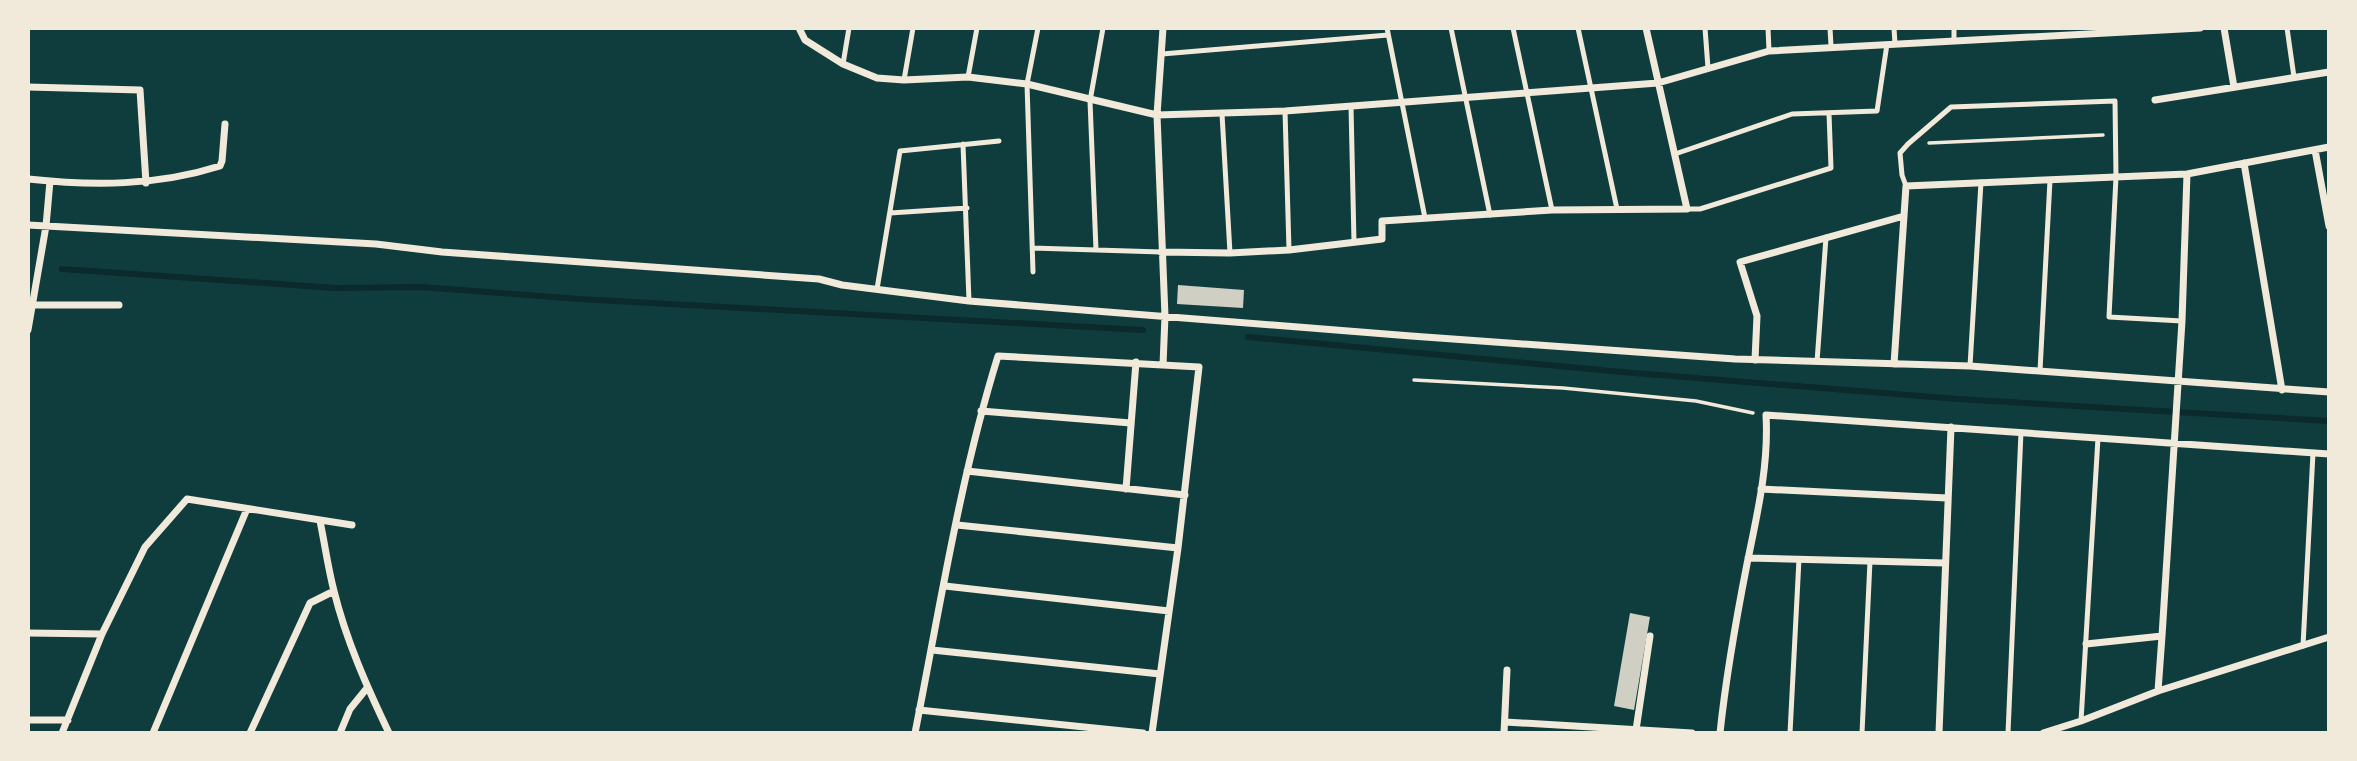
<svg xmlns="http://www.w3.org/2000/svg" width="2357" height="761" font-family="'Titillium Web',sans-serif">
  <rect width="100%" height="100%" fill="#0f3d3e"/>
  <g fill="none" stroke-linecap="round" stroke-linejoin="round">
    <path stroke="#0a2a2b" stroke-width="6" d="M62,269l273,19 86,-1 158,12 564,31
      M1248,337l374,35 336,27 371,22"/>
  </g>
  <path fill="#cfcfc3" d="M1178,285l66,5 -1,18 -66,-4z
    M1630,613l20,4 -16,93 -20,-4z"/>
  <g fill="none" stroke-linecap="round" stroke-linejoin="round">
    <path stroke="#f1e9da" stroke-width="3.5" d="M1929,143l174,-8
      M1414,380l149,8 133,13 57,12"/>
    <path stroke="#f1e9da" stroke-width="5" d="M1387,28l38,190
      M1451,28l39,187
      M1513,28l39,182
      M1578,28l39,181
      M1705,28l3,40
      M1768,28l1,23
      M1830,28l1,18
      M1894,28l1,16
      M1954,28v12
      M2287,28l7,49
      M1162,54l226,-19
      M843,64l6,-36
      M968,77l9,-49
      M904,80l9,-52
      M1351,106l3,136
      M1285,111l4,139
      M1222,114l8,139
      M963,144l6,157
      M1675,154l117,-40 85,-3 10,-67
      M1906,186l-4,-11 -2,-22 8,-9 43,-37 164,-6 1,76 -7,140 73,4
      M1687,209h13l131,-41 -2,-55
      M890,213l77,-5
      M1032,248l129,4
      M1096,250l-6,-149 13,-73
      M1033,272l-6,-188 11,-56
      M877,289l23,-138 99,-10
      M1817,362l9,-125
      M1970,366l11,-184
      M2040,371l10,-191
      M2303,646l10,-193
      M2081,721l17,-283
      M1790,733l9,-174
      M1862,733l8,-172
      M2008,733l13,-301"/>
    <path stroke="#f1e9da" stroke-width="7" d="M799,28l6,12 38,24 34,14 27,2 64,-3 59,7 130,31 128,-4 373,-28 111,-32 431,-23
      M1163,28l-6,87 8,201 -2,49
      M2224,28l10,59
      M28,87l112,3 6,93
      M2155,100l174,-28
      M2315,150l14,76
      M2244,163l38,227
      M28,179c65,7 129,7 192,-13l2,-5 3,-37
      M28,225l348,19 66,8 377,27 23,6 127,16 442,35 324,23 235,7 359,26
      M1161,252l69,1 59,-3 93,-11v-18l170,-11 135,-1 -41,-181
      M28,305h91
      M28,330l18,-104 4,-45
      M1755,360l2,-44 -17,-54 164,-46
      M1894,364l12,-178 281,-12 142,-27
      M981,411l150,12
      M967,471l218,24
      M1126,489l10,-127
      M1761,489l186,9
      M320,521c5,24 8,47 14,70 12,49 33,96 55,142
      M957,525l221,23
      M1748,558l197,5
      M945,586l224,25
      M28,633l74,1
      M2086,644l76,-8 20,-315 5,-147
      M932,650l228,24
      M2158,691l4,-55
      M919,710l224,23
      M28,720h40
      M1505,722l187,11
      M1636,730l14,-94
      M62,733l40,-99 43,-87 42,-48 165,26
      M153,733l94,-224
      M250,733l60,-130 24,-12
      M340,733l10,-24 17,-21
      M915,733c25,-126 45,-255 83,-377l201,11 -21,181 -26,185
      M1504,733l3,-63
      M1720,733c6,-57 16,-113 27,-169 10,-49 22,-99 19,-149l563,39
      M1939,733l12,-306
      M2043,733l38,-12 77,-30 171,-54"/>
  </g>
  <rect width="2357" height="761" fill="none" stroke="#f1e9da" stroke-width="60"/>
</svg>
